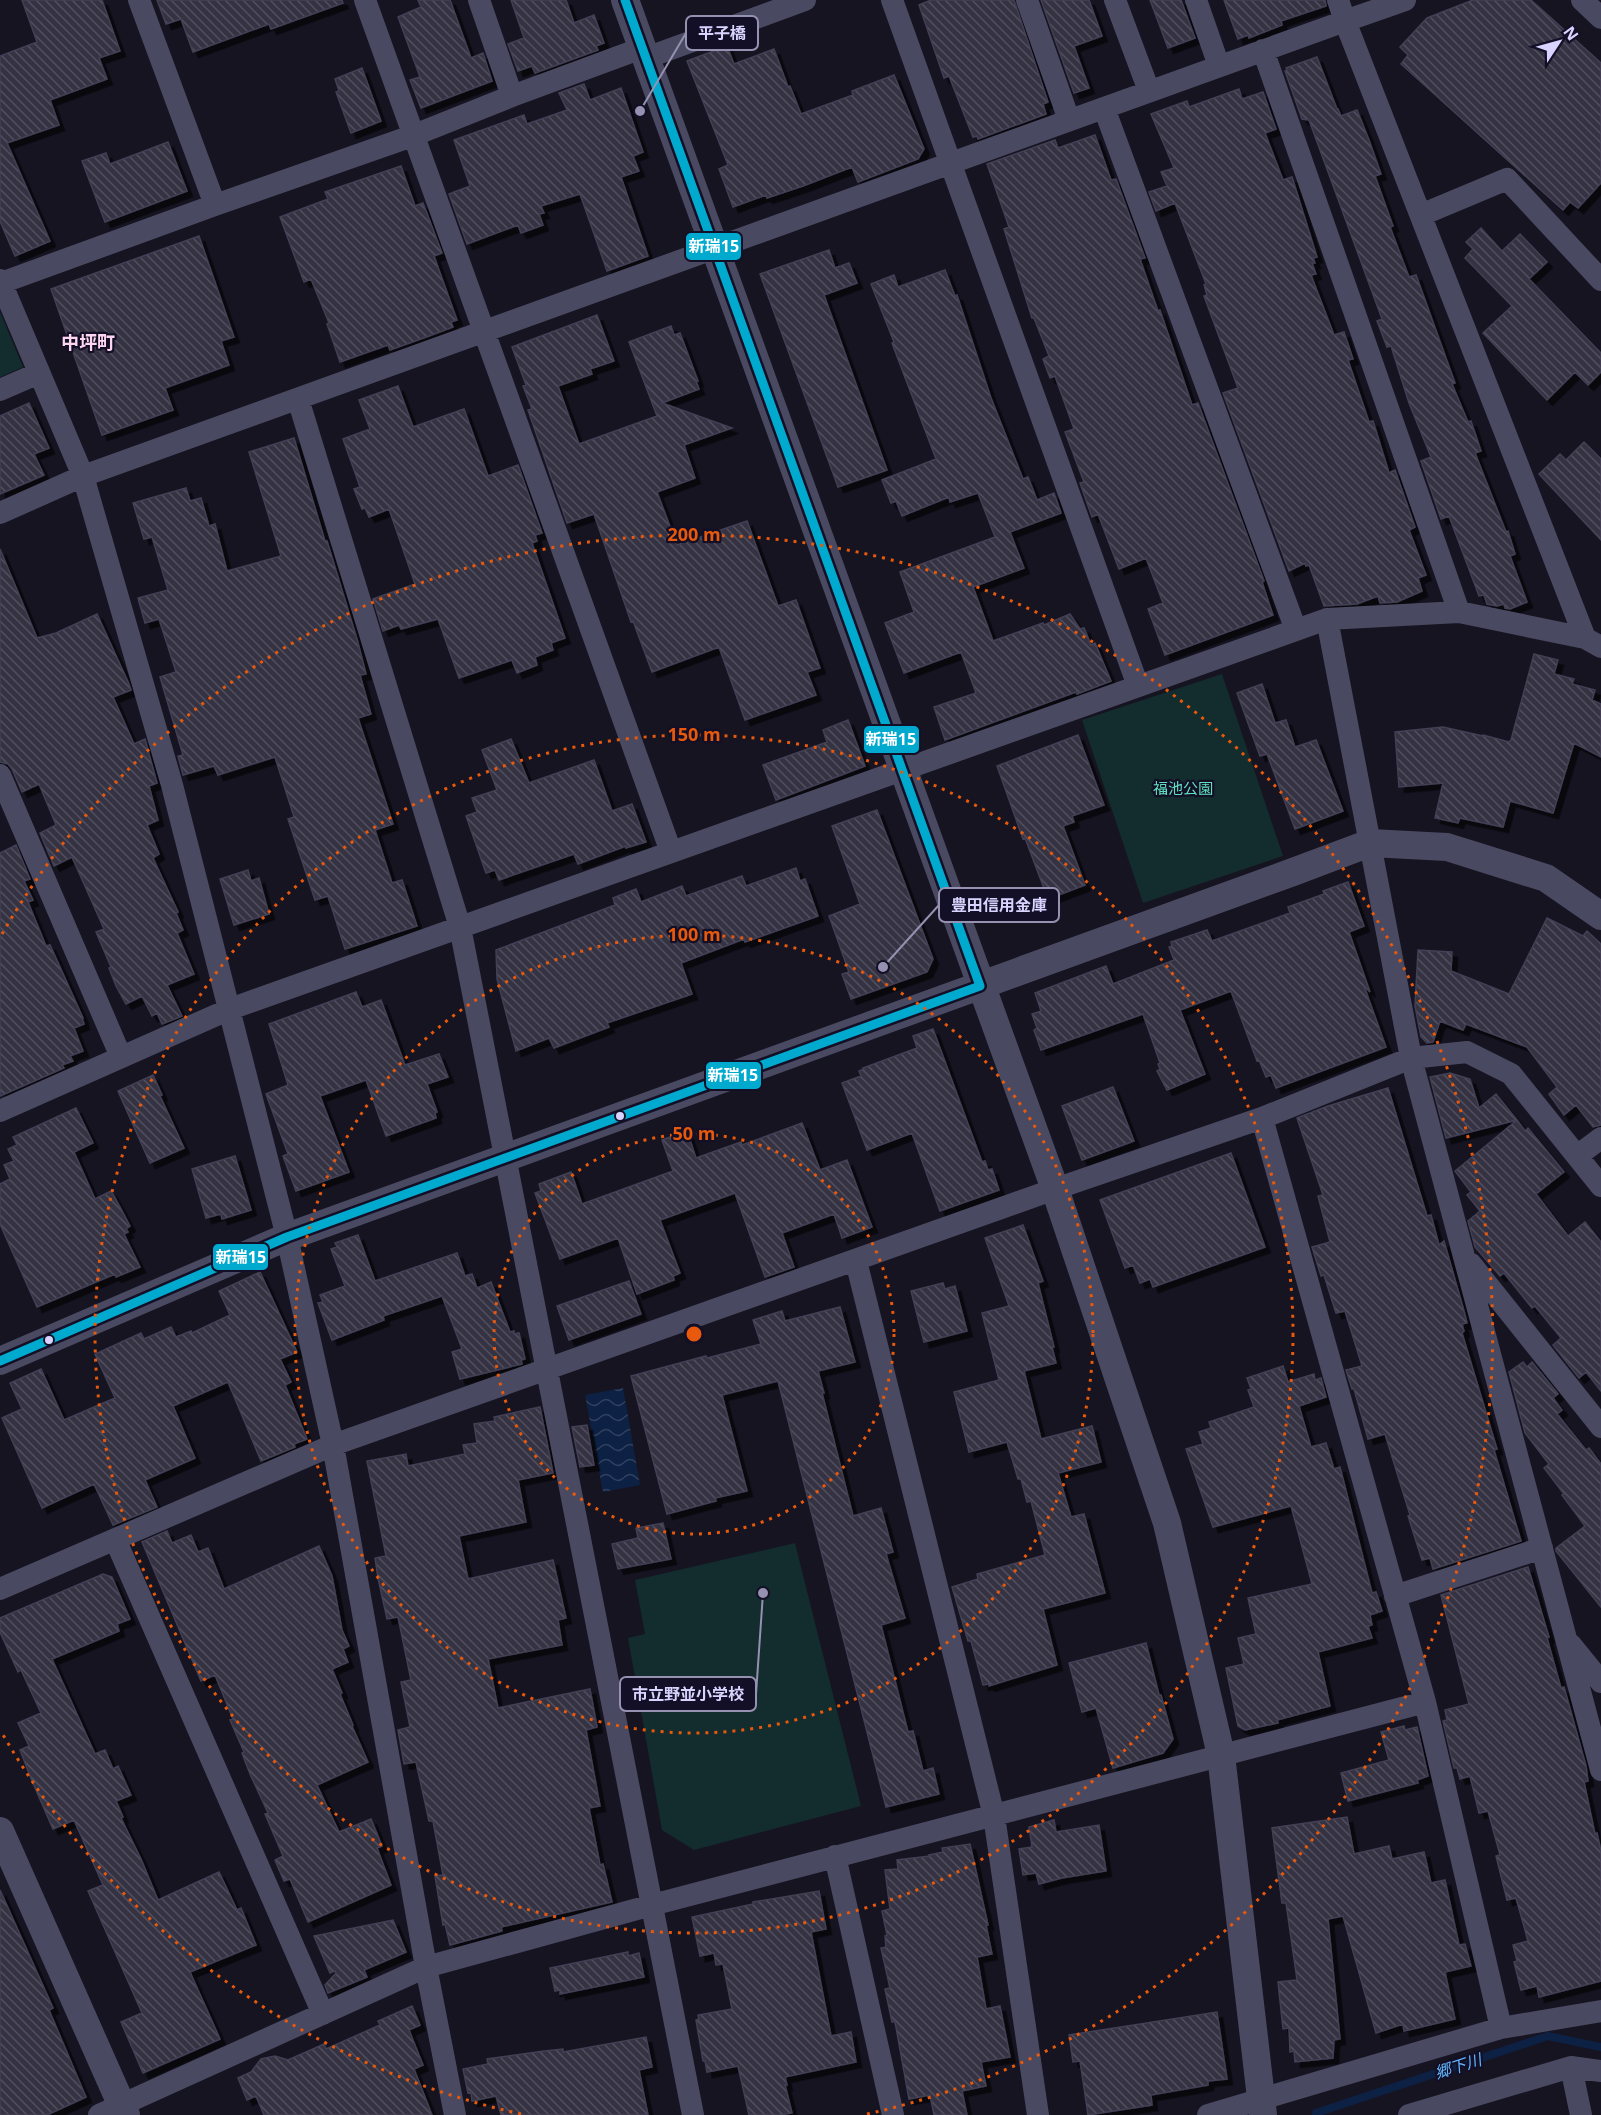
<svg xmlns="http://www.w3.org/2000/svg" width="1601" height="2115" font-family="'Open Sans','Noto Sans JP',sans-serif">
  <defs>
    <pattern id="water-waves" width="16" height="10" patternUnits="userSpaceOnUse" patternTransform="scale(1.5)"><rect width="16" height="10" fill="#0d2144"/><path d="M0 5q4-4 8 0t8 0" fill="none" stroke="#304060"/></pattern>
    <pattern id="building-back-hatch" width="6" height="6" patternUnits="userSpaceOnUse" patternTransform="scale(1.5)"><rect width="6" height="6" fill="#343243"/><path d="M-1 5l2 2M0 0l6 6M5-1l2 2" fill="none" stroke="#514f5f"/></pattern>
    <filter id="shadow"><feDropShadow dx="5.5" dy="5.5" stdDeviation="0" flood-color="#0009"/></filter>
  </defs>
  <rect width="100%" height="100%" fill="#161421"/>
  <path fill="#132c2d" d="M0,312l23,55 -23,10z
    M1222,674l61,182 -140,47 -61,-183z
    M795,1543l66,263 -167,44 -32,-20 -34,-192 17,-4 -10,-54z"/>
  <path fill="url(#water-waves)" d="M623,1388l17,97 -37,7 -18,-97z"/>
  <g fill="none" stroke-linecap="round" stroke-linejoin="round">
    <path stroke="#0d2144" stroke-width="8" d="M1316,2113l232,-77 53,11"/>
  </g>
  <path fill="url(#building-back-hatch)" stroke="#433f54" stroke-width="1.5" filter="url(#shadow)" d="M22,0h80l18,51 -21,7 8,21 -57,21 9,25 -52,18 43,98 -35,15 -15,-35v-165l37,-14z
    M157,0h185l1,3 -72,26 -2,-5 -76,28 -12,-33 -15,5z
    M418,0h32l21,58 12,-5 9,28 -71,27 -11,-28 10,-3 -22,-60 23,-10z
    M511,0h55l8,23 20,-8 10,28 -8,3 2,4 -63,23 -3,-7 -14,5 -10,-27 16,-6z
    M931,0h83l34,102 -5,2 3,10 -68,25 -1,-3 -4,1 -24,-61 -5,2 -25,-73z
    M1041,0h48l13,36 -28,10 15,42 -15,5z
    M1150,0h31l14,38 -27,10z
    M1224,0h101l1,6 -45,15 1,4 -33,13 -1,-3 -10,4z
    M1473,0h58l70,63v120l-23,25 -8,-6 -7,8 -162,-146 7,-9 -8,-8 27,-29z
    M727,46l7,18 40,-15 14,38 2,-1 11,28 52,-19 -1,-4 42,-16 30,74 -6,10 -60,23 -6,-15 -49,19 -36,12 -1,-3 -33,12 -14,-38 9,-4 -41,-104z
    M1317,57l20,52h1l3,7 16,-6 12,30 12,34 -6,2 18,50 -3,1 19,50 7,-2 39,108 -3,1 16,38 3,-1 10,30 -6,2 31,79 2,-1 7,23 -5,2 17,46 -17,7 -5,-1 -1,-4 -7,2 -10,-2 -3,-9 -5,1 -30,-80 -8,3 -20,-58 10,-4 -22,-54 -18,-57 -4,1 -10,-26 5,-2 -73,-199 -7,-1 -17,-48 2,-1 -1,-2z
    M362,68l19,53 -30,12 -15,-41 3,-1 -4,-12z
    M584,84l6,16 31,-12 22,64 -10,4 6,15 -18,6 27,79 -41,15 -27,-77 -39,12 3,7 -5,1 4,11 -22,8 -3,-8 -51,19 -18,-50 21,-8 -16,-46 70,-25 3,9 40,-14 -8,-17z
    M1239,89l3,10 21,-7 13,37 -11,4 18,47 9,-3 25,80 -4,1 2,5h-3l4,11 -5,1 23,60 10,-3 9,27 -5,1 21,62 4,-1 16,52 6,-3 20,57 -6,3 17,45 -8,3 4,13 -25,11 -17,1 -2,-7 -21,8 -33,2 -15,-41 -3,1 -1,-3 -16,8 -66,-178 15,-5 -34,-92 3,-1 -3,-10 2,-1 -31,-81 -19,8 -7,-19 18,-6 -6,-14 13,-4 -23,-54 36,-13 2,6z
    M1095,135l16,45 5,-1 29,79 -5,1 18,52 2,-1 32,95 6,-2 66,178 -2,1 11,33 -108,40 -17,-46 15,-6 -17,-45 -27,11 -21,-55 -6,3 -5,-14 -7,-20 4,-1 -19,-50 9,-3 -19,-53 -5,2 -7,-19 6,-3 -15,-38h-2l-28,-89 5,-2 -22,-63 68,-24 3,8z
    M168,142l19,49 -82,31 -23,-61 24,-8 4,11z
    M401,166l14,40 8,-3 19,50 -8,3 23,64 -6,2 2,5 -24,9 -39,14 -2,-5 -48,17 -13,-38 2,-1 -18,-44 -7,3 -24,-65 48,-18 -3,-7z
    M1481,228l21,23 18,-17 27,28 -18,17 72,74v19l-13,13 -13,-13 -28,28 -64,-67 29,-27 -47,-48 8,-9 -7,-7z
    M199,236l35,101 -13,4 8,24 -64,23 8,22 -71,25 -51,-146z
    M829,250l6,18 14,-5 8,20 -33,12 63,175 -49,17 -78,-213z
    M945,270l10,26 2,-1 34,103 32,81 5,-2 9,23 17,-7 7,20 -51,19 14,36 -51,19 20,54 50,-18 1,2 26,-11 10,15 4,-1 7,17 4,-2 16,38 -34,13 -1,-2 -131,48 -11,-33 42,-14 -15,-41 -57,21 -19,-50 29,-11 -14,-40 95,-35 -17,-44 -28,9 -1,-5 -47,19 -6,-15 -5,2 -9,-23 54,-21 -44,-116 2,-1 -23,-58 23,-9 4,12z
    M597,315l17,46 -24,8 2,5 -34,12 21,58 78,-28 -28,-74 42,-16 3,9 6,-2 18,48h-2l3,8 -37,14 70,25 -48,17 11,33 -38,14 20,53 70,-24 31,85 18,-6 24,68 -13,4 9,23 -71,25 -26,-73 -67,25 -19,-51 -2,1 -37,-108 -27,9 -39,-113 4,-1 -9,-23 3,-1 -14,-38z
    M398,386l15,41 51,-18 24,67 30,-11 24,68 -7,2 2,6 -5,2 33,95 -14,5 2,7 -18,7 2,8 -20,8 -5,-13 -53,18 -21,-59 -37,10 -2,-4 -16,6 -10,-32 42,-15 -26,-75 -20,8 -4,-9 -3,1 -8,-20 6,-2 -17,-48 27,-10 -11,-29z
    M29,403l20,45 -15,6 10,21 -44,19v-78z
    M294,438l31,103h2l30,98 9,35 -6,1 11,39 -13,4 35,106 -18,6 17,53 10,-3 15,46 -72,23 -17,-53 -13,4 -27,-81 6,-2 -19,-60 -57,18 -4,-9 -31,9 -5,-19 5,-1 -23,-78 16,-5 -17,-53 -14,4 -7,-25 30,-8 -16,-53 -8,2 -11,-36 53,-15 4,13 11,-3 8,28 6,-2 12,47 54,-15 -32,-104z
    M1584,442l17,17v81l-62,-66 21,-20 6,6z
    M0,549l37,89 19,-5 41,-19 32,70 2,6 -18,7 21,47 11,-5 12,44 -8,3 9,34 -11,5 12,29 -6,4 25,54 -2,1 7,17 -6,3 17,41 -27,11 15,31 -20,8 -5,-11 -5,3 -10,-20 -16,8 -10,-18 -7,-18 2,-1 -15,-35 8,-3 -32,-72 -18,9 -14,-33 16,-8 -17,-41 -17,8 -10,-23 -4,-5 -8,-2z
    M1534,654l24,6 -4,14 20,5 -2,5 23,6 -3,10 9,4v53l-27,-14 -21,70 -43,-12 -7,26 -43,-9 -2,5 -23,-5 8,-35 -44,4 -4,-55 48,-5 40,9v-1l26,7 2,-2z
    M1262,684l13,39 11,-3 9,27 21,-7 27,71 -48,18 -28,-75 -7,2 -23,-63z
    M848,720l17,46 -89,34 -13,-35 64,-23 -4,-12z
    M1078,735l26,70 -32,11 2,6 -11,4 22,59 -37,14 -23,-61 -2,1 -26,-73z
    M511,739l18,44 65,-23 18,51 20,-7 14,38 -20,6v-2l-48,18 -4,-10 -75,26 -4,-10 -9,3 -20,-57 11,-4 -5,-14 25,-8 -15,-40z
    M877,810l56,149 -6,13 -76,27 -9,-25 7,-2 -20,-56 31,-12 -28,-78z
    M16,845l14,34 -6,2 9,19 -5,2 18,44 4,-1 33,73h-1l2,6 -10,4 9,23 -13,5 3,5 -11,4 2,3 -64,28v-243z
    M796,868l4,13 5,-2 13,37 -73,26 -1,-3 -63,24 11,31 -85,29 2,4 -55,21 -5,-10 -33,13 -19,-72 -1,-29 119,-45 -2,-7 23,-9 5,13 41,-16 4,10 56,-20 4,10z
    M248,870l3,11 8,-3 10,36 -35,11 -14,-46z
    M1348,882l16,44 -15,6 21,60 -6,-6 22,61 -110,41 -5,-13 -5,2 -7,-17 -2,1 -26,-70 -51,19 25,64 -38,16 -10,-19 3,-2 -2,-5 2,-1 -17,-49 -102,36 -7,-20 3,-2 -5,-14 9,-3 -6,-18 71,-27 7,18 61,-24 -5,-13 3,-1 -1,-4 36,-12 5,11 78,-28 -2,-6 36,-13 -1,-3z
    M1547,918l36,18 4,-5 14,13v181l-8,2 -17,-22 -12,10 -15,-21 8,-7 -30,-40 -61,-23 -3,6 -23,-9 -7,21 -6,1 -6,-6 -6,-31 3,-56 34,2 -1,19 58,23z
    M356,992l6,15 19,-7 24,65 34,-11 9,23 -21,7 10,28 -2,1 1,5 -50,18 -20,-56 -46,16 29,76 -53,19 -13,-35 5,-2 -22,-60 22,-9 -19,-61z
    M933,1029l49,133 3,-1 3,9 4,-1 7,21 -59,21 -28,-78 -45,17 -25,-67 19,-7 -2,-5 5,-2 -1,-1 54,-20 -4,-12z
    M1450,1073l20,6 9,29 17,-14 21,26 -71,18 -16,-61z
    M153,1075l9,20 -2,1 24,52 -34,15 -32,-72z
    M1113,1087l21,54 -52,19 -20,-54z
    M1388,1088l39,128 4,-1 8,30 5,-4 20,70 3,12 -5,1 2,7 -2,2 35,116 -3,1 27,91 -88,28 -3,-11 -8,2 -14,-44 2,-1 -25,-81 -17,5 -14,-50h-2l-6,-19 16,-4 -17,-55 -9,2 -12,-38 -3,1 -9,-29 18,-5 -12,-46 5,-1 -26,-77 31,-12z
    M76,1108l17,35 -19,9 21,47 16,-8 8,14 11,21 -4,3 2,3 -4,2 16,33 -24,10 -1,-3 -78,33 -37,-83v-40l10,-5 -6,-14 10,-4 -6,-12 9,-4 -4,-8z
    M1517,1120l8,11 3,-3 36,44 -28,22 32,42 17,-14 16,20v149l-15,-19 -7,6 -26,-33 8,-7 -26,-32 -3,2 -28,-35 -4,3 -25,-29 -7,-26 12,-10 -13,-16 4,-3 -16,-21z
    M802,1123l18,47 27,-10 25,67 -30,11 -8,-24 -52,19 12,34 -29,10 -30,-84 -75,27 20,53 -7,3 1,4 -37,14 -19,-56 -58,21 -25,-66 6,-2 -2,-7 32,-12 11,32 91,-33 -11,-31 25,-9 9,27 45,-16 1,3z
    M1231,1153l34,94 -112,40 -3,-8 -10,4 -7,-18 -8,3 -25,-68z
    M235,1156l16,54 -29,9 -1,-5 -15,4 -14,-49z
    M1023,1225l20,56 -5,2 16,64h-2l4,16 -32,8 17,68 51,-13 9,36 -43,11 13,44 13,-3 21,79 -62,16 14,56 -68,21v-2l-6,1 -12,-44h-3l-16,-54 26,-8 -1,-5 68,-19 -14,-54 -4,1 -6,-23h-3l-11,-37 -38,10 -15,-60 45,-12 -17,-67 27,-7 -24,-68z
    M358,1235l17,46 82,-28 8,23 7,-2 5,14 14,-6 19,50 4,-1v3l5,-1 6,26 -4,1 1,4 -62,15 -8,-27 10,-3 -20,-53 -59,20 1,4 -52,20 -14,-37 5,-1 -3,-7 25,-9 -14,-37 6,-2 -2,-4z
    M260,1272l37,80 -17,7 11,23 -6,3 22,54 -13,5 1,3 -34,14 -33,-79 -55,24 22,52 -50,22 12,27 -44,18 -19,-41 -52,24 -40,-90 20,-9 -12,-26 31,-14 23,51 51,-22 -20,-44 46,-21 3,6 27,-12 5,10 15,-6 1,2 38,-18 -11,-24z
    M629,1281l12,33 -72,26 -12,-34z
    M943,1283l2,6 10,-3 12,45 -43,11 -13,-51z
    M840,1307l15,55 -37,9 6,22h-2l31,123 28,-8 12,44 -7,2 19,64 -24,7 27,107 5,-1 10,40 10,-3 6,26 -53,13 -108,-426 -56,14 25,96 -32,7 1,3 -49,13 -36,-138 75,-20 1,2 54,-14 -8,-24 29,-9 3,10z
    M1523,1362l4,5 5,-5 26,32 -5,4 9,12 -5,4 29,36 3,-2 12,16v143l-45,-56v-3l29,-22 -23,-31 2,-1 -20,-26 5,-4 -24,-31 -16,-61z
    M1283,1366l5,16 26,-8 1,6 6,-2 5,19 -27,9 12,41 15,-4 8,26 6,-2 32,126 4,-1 6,19 -12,4 2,10 -4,1 4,12 -54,14 12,54 -53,14 1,3 -33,7 -7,-4 -12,-58 18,-4 -6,-26 18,-4 -8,-36 64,-14 -21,-78 -78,21 -27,-78 17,-5 -4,-12 12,-4 -2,-6 45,-15 -6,-17 3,-1 -4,-11z
    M540,1407l13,66 -35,7 8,42 -67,14 9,43 85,-19 13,58 -8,2 4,25 -74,14 10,49 92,-19 7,38 -11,3 14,76 -11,2 11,57 3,-1 9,38 -111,25 1,4 -52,14 -5,-21 -2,1 -8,-49 8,-1 -10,-54h-4l-13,-59 -12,2 -6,-34 12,-3 -9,-45 10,-2 -13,-63 -11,2 -9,-41 -3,-20 11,-2 -19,-95 39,-7 2,12 57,-12 -2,-9 14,-2 -3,-19 21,-3 -1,-4z
    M587,1425l7,40 -14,2 -8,-40z
    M663,1523l8,36 -53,10 -6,-25 26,-6 -2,-10z
    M167,1531l5,12 19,-8 7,17 10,-4 16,41 95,-43 13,30 10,54 7,16 -6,3 5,13 -16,7 10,24 -2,1 13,31 -1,1 16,36 -51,23 22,47 32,-13 11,27 -5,2 14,37 -83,37 -18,-43 -6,2 -9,-21 8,-4 -18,-42 3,-1 -18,-39 -8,-21 2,-1 -14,-32 3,-1 -18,-44 -14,6 -59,-139z
    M1528,1567l21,70 -2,1 14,50 3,-1 22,79 2,15 -4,1 11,52 2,-1 4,18v130l-62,16 -2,-11 -16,4 -7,-28 3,-1 -4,-16 15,-4 -12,-43 -9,2 -11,-44 4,-1 -12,-44 -9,2 -9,-37 -10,3 -3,-11h-3l-11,-47 4,-1 -2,-10 24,-6 -28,-109z
    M103,1574l9,3 18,42 -13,5 2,7 -67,28 43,95 10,-4 8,19 5,-3 13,29 -15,6 7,16 -2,1 20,41 17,41 61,-28 18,38 4,-2 15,37 -66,27 30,67 -77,34 -22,-51 21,-9 -54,-122 15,-6 -29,-65 -21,9 -21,-48 -12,-31 9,-4 -11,-23 23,-10 -20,-43 -3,2 -18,-40v-14z
    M1146,1643l13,52h2l12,44 -10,14 -50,15 -17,-60 -14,4 -13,-49z
    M1404,1726l1,4 12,-3 11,49 -11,4 1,3 -70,18 -7,-28 48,-13 -8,-28z
    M1347,1817l7,37 35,-8 3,13 32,-7 7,31 14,-3 14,65 6,-1 6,22 -26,6 10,47 -51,12 -1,-7 -27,9 -33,-117 -15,3 12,120 -6,1 -1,18 -38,4 -1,-11 -4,1 -1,-24 -6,1 -5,-47 19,-2 -11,-77h-4l-10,-75z
    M1054,1820l2,12 43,-7 7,46 -44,7 -23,6 -3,-11 -13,2 -4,-26 13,-2 -3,-20z
    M970,1844l18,81h-2l6,29 -15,3 9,52 14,-3 10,51 -29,5 5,24 -24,5 5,24h-33l-4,-20 -21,4 -14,-77h-3l-7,-33 5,-1 -9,-40 5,-1 -1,-11 2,-1 -5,-24 8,-2 -5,-39 13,-1 -1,-9 33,-4 -1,-1 14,-3 -1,-4z
    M0,1890l53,118 -4,2 37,87 -39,18h-47z
    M819,1891l7,38 -15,3 20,104 20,-4 5,30 -71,15 2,8h-2l7,28 -12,2h-31l-11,-49 -31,6 -2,-11h-2l-7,-41 3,-1 -1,-4 34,-6 -9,-45 -7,1 -2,-12 -14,3 -8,-39 61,-13v-2z
    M393,1920l13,32 -42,18 3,7 -39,16 -3,-8 11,-12 -1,-2 -5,2 -16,-37z
    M628,1952v4l11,-3 5,24 -84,17v-4l-5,1 -5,-23z
    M412,2006l8,19 -11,5 14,35 -9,4 18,46h-168l-8,-19 -9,4 -9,-22 13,-6 10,-13 14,-3 13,4 36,-16 2,5 54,-24 -2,-4z
    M1217,2012l10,67 -19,2v4l-57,10 1,10 -64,10 -8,-54 -7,1 -4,-27z
    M646,2037l6,30 -13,3 9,45h-147l-5,-19 -24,5 -1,-9 -3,1 -5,-24 25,-5 -1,-5 57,-8 19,-2v3z"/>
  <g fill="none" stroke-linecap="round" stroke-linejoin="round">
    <path stroke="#4a4962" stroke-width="22" d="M139,0l76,205
      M365,0l306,852
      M479,0l33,96
      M892,0l246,686
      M1027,0l42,120
      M1115,0l34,91
      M1196,0l23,66
      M1338,0l7,21 60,-21
      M1582,0l19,18
      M1263,50l196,562
      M646,58l159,-58
      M1104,108l192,522
      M1421,215l86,-36 94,101
      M0,280l83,196 89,309 115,452 46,208 93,522 29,148
      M1,283l214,-78 197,-69 100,-40 130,-48
      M0,390l39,-17
      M298,399l162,528 233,1188
      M0,513l83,-37 1262,-455 240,617
      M1327,619l84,439 190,712
      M0,775l121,282
      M0,1111l230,-102 1097,-390 132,-7 126,26 16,9
      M1262,1118l149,-60 56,-6 44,22 90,112
      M1577,1156l24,-18
      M856,1261l138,555 44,299
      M1471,1264l130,163
      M115,1539l208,475
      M0,1589l333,-144 722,-256 207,-71 163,584 76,326
      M1395,1596l147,-48
      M1571,1645l30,37
      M835,1856l58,259
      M1571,2067l10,48
      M99,2115l327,-148 226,-62 773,-203
      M1208,2115l293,-87 100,-17
      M1409,2115l162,-48 30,4"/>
    <path stroke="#4a4962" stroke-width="28" d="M625,0l430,1189 112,334 54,232 42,360
      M0,1361l287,-124 1006,-365 77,-29 77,4 99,31 55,38
      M0,1831l126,284"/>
    <g stroke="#130f26" stroke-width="14">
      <path id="bus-1" d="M625,0l355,986
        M0,1361l287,-124 693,-251"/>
    </g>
    <use href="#bus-1" stroke="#00a9ce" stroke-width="9"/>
  </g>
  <g fill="none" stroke="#e8590c" stroke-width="3" stroke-dasharray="3 6">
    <circle cx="694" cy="1334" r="200"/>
    <circle cx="694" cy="1334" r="399"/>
    <circle cx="694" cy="1334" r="599"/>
    <path d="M521 2114A799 799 0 0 1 2 1733M2 934A799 799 0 1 1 867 2114"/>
  </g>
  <g fill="#d9d4ff" stroke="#130f26" stroke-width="2">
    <circle cx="620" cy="1116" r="5"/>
    <circle cx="49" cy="1340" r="5"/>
  </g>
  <g text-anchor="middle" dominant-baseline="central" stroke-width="4.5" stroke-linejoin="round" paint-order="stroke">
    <g font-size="15" fill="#5fe0c0" stroke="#130f26">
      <text x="1183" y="788">福池公園</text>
    </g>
    <g font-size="16" font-style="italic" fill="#62b6ff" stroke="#130f26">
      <text transform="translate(1458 2066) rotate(-18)">郷下川</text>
    </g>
    <g font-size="18" font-weight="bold" fill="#ffd6f0" stroke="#130f26">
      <text x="88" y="342">中坪町</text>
    </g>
  </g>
  <circle cx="694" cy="1334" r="9" fill="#e8590c" stroke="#130f26" stroke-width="3"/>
  <g font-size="18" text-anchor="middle" font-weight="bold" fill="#e8590c" stroke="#130f26" stroke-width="4.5" stroke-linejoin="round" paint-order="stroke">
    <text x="694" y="541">200 m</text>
    <text x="694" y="741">150 m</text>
    <text x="694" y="941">100 m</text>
    <text x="694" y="1140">50 m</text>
  </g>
  <path fill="none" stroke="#9591b1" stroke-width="2" d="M640 111L686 33M883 967L939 905M763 1593L756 1694"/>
  <g fill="#9591b1" stroke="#130f26" stroke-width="2">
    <circle cx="640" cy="111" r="6"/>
    <circle cx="883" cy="967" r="6"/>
    <circle cx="763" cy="1593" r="6"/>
  </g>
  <g fill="#130f26" stroke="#9591b1" stroke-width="2">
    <rect x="686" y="16" width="72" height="34" rx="6"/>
    <rect x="939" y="888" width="120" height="34" rx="6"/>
    <rect x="620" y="1677" width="136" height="34" rx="6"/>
  </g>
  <g font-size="16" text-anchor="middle" font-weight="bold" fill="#d9d4ff">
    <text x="722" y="39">平子橋</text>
    <text x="999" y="911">豊田信用金庫</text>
    <text x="688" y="1700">市立野並小学校</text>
  </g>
  <g stroke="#130f26" stroke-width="2">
    <rect x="685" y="232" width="57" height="29" rx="6" fill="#00a9ce"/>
    <rect x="863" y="725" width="57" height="29" rx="6" fill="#00a9ce"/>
    <rect x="705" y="1061" width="57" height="29" rx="6" fill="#00a9ce"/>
    <rect x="212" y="1243" width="57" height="28" rx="6" fill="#00a9ce"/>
  </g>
  <g font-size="16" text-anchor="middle" font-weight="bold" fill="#fff">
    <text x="714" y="252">新瑞15</text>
    <text x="891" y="745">新瑞15</text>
    <text x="733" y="1081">新瑞15</text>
    <text x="241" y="1263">新瑞15</text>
  </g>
  <g transform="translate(1559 42) rotate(54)" stroke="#130f26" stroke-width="4.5" paint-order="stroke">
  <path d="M0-4.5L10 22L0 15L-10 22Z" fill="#d9d4ff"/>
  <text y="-9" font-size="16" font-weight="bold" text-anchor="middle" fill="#d9d4ff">N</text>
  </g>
</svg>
